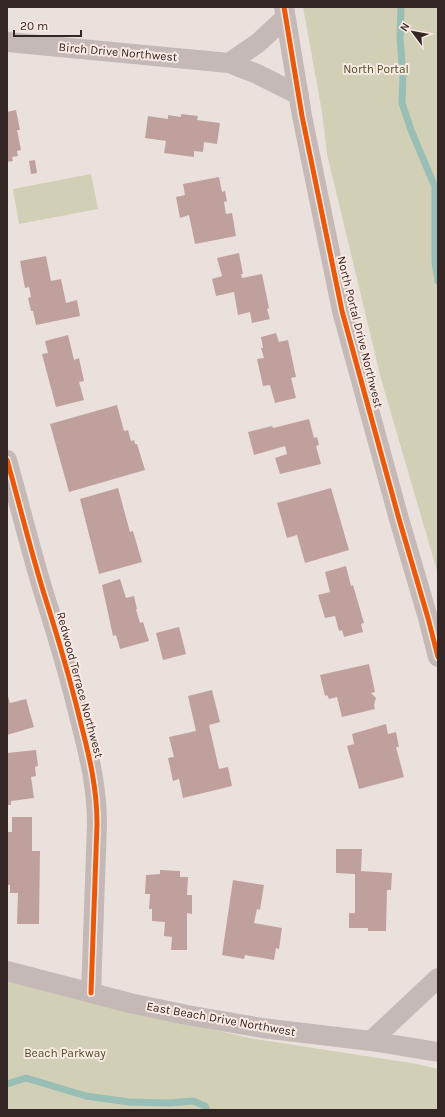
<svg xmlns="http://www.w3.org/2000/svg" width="445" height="1117" font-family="Karla,sans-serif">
  <rect width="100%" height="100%" fill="#ebe1dc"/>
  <path fill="#d1cfb5" d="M303,7h135v567l-57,-195 -54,-225 -5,-42z
    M91,174l7,35 -79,15 -6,-35z
    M7,980l242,58 168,26 21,5v41h-431z"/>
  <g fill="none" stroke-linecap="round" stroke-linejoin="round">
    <path stroke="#98beb5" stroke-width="7" d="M401,7l-1,31 3,37 -1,28 9,27 24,57v75l3,19
      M7,1084l19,-6 60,18 43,6 40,1 24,-2 12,5 2,4"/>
  </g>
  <path fill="#c0a09d" d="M16,110l4,20h-3l4,20 -4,1 1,5 -6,1 1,4 -6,1v-50z
    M181,114l17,2 -1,4 23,3 -3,21 -13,-2 -1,10 -9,-1v6l-30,-4 2,-12 -21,-3 3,-22 20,3v-4l13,2z
    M35,160l2,13 -6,1 -2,-13z
    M219,177l3,15 3,-1 2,10 -3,1 2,12 6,-1 4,23 -41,8 -6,-29 -9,3 -4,-21 9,-2 -2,-11z
    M239,253l4,21h-2l1,4 20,-4 7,34 -2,1 3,10 -18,4 -2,-11 -12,3 -4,-23 -18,4 -4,-17 10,-3 -5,-18z
    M46,256l5,25 10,-2 5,24 11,-3 3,16 -44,9 -3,-14h-2l-3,-13 3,-1 -2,-10 -4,1 -5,-27z
    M276,333l3,9 9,-2 8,37 -5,1 5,20 -21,5 -5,-18 -7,1 -6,-27 7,-1 -3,-10h2l-2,-11z
    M68,335l6,25 5,-2 5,23 -5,1 5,18 -28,7 -14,-53 6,-1 -3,-12z
    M117,405l7,26 4,-1 3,11 3,-1 1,4h2l8,26 -76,22 -19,-68z
    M309,419l5,19 3,-1 2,8 -3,1 5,18 -41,10 -5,-16 12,-4 -2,-8 -31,9 -6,-23 24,-6 1,2z
    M118,488l12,44 3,-1 9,31 -43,12 -19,-75z
    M331,488l18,62 -44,13 -8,-28 -10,3 -10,-35z
    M346,566l5,20 2,-1 11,38 -3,1 2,8 -19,5 -2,-7 -3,1 -4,-15 -10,2 -7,-23 12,-3 -5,-20z
    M120,579l6,19 8,-2 3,13h-1l4,14 3,-1 6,19 -29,8 -4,-14 -3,1 -11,-51z
    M179,627l7,27 -23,6 -7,-27z
    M369,664l6,28 -4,1 5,5 -2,7 1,4 -33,8 -5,-20 -8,2 -2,-4 -2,1 -5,-21z
    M212,690l8,32 -11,3 10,44 9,-2 4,19 -49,12 -4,-19 -6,2 -5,-23 6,-1 -5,-20 27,-6 -8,-35z
    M7,693l3,10 16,-4 8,28 -27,8z
    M386,724l2,10 8,-2 3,15h-3l8,30 -45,12 -12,-43 7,-2 -2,-10z
    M36,750l2,16 -3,1 1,9 -5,1 3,21 -23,3v4h-4v-52z
    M12,817h20v34h8l-1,73h-22l1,-31h-8v-8h-3v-53h5z
    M336,849h26l-1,22 31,2 -1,17h-4l-1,41h-18v-3h-19v-15h6v-39l-19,-1z
    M160,870l20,1v6h8l-1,18h5v19l-5,-1v37h-16l1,-13 -8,-1 1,-14 -13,-1v-12h-3l1,-15h-5l1,-19 14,-1z
    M233,880l31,5 -4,25 -3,-1 -3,14 28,5 -3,21 -3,-1 -2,12 -29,-5 -1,4 -22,-4z"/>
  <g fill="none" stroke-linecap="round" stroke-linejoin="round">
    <path stroke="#c4b9b6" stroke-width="20" d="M284,7l18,109 40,195 57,208 29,99 10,39
      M7,42l222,21 28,11 42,21
      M229,63l29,-20 27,-25
      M7,460c13,46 24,92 38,137 13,41 25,81 35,123 9,35 17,67 17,104l-6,169
      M7,971l123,32 57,12 75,13 109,13 67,11
      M371,1041l67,-63"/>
    <g stroke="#f9e9e2" stroke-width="8">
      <path id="cycleway" d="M284,7l18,109 40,195 57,208 29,99 10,39
        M7,460c13,46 24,92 38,137 13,41 25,81 35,123 9,35 17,67 17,104l-6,169"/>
    </g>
    <use href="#cycleway" stroke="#e8590c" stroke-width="5"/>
  </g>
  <g text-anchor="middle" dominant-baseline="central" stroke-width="4" stroke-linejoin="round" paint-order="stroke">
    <g font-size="12" fill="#342624" stroke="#f9e9e2">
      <text transform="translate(118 52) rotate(5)">Birch Drive Northwest</text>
      <text transform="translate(360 332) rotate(76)">North Portal Drive Northwest</text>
      <text transform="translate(80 685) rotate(75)">Redwood Terrace Northwest</text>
      <text transform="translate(221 1019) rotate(10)">East Beach Drive Northwest</text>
    </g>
    <g font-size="12" fill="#4d5327" stroke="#f9e9e2">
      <text x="376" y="69">North Portal</text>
      <text x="65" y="1053">Beach Parkway</text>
    </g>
  </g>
  <rect width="445" height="1117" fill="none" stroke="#342624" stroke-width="16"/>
  <g transform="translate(413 32) rotate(302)" stroke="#f9e9e2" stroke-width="3" paint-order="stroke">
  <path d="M0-3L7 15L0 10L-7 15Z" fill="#342624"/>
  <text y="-6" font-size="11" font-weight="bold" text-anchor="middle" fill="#342624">N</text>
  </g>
  <path d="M14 30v6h67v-6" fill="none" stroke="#342624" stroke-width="2"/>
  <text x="20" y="30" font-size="12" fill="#342624" stroke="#f9e9e2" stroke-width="3" paint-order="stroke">20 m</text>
</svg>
